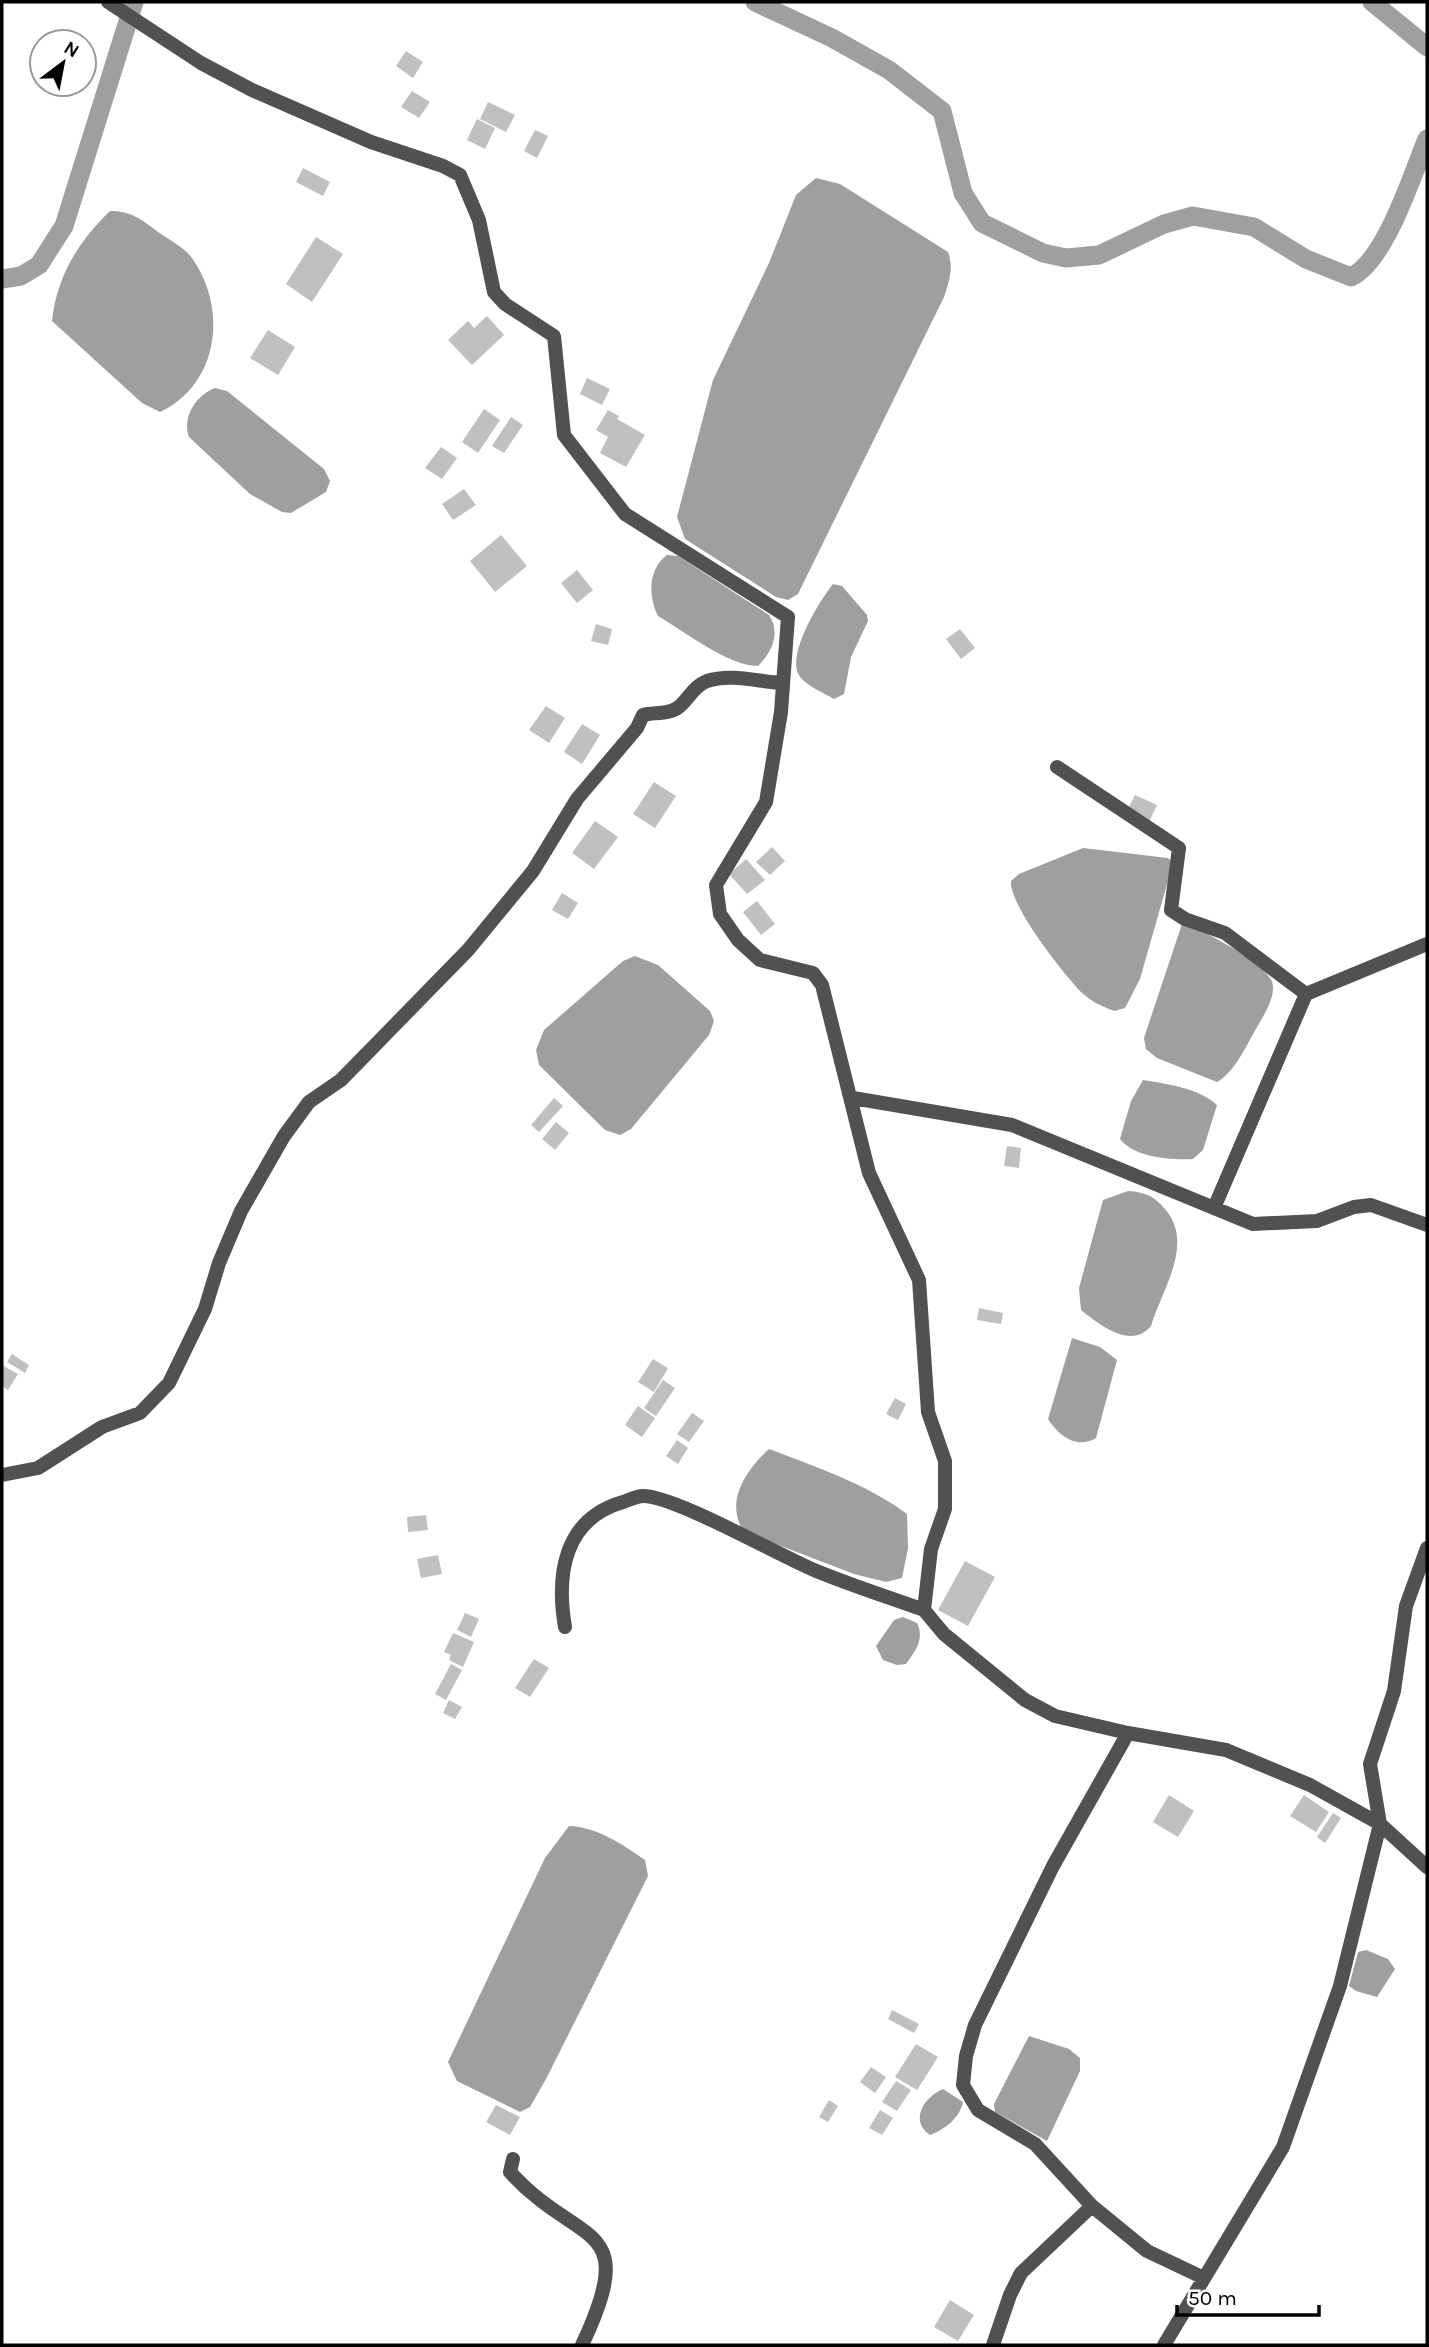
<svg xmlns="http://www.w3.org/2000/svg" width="1429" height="2347" font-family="Karla,sans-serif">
  <rect width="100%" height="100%" fill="#fff"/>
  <path fill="#9f9f9f" d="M816,178l24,6 108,68c6,15 1,30 -4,45l-146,297 -10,6 -12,-3 -91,-58 -8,-22 36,-137 56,-117 27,-68z
    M110,211c21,0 31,8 48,21 10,7 27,16 34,26 36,51 27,126 -32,154l-18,-9 -90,-82c5,-45 26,-79 58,-110z
    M215,388l12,3 97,78 6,12 -4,11 -35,21 -9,-1 -32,-18 -61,-57c-7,-19 6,-41 26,-49z
    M667,555l11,1 91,59c12,18 3,37 -11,51 -30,0 -74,-35 -100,-50 -10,-20 -10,-47 9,-61z
    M833,584l9,2 25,29 1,6 -17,36 -7,37 -10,5c-10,-6 -25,-12 -33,-21 -18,-19 19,-78 32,-94z
    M1083,848l85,10 5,5 -33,116 -15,29 -10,3c-13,-4 -24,-10 -34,-19 -18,-19 -72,-87 -70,-111l8,-7z
    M1182,924h6c19,10 84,41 85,62 1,17 -14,36 -21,50 -9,16 -19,37 -35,46l-60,-24 -11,-9 -2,-11z
    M635,956l23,9 52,46 4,10 -5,14 -78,94 -11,6 -15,-5 -66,-65 -3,-15 8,-20 79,-69z
    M1143,1080c24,4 56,8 74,25l-14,45 -10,9c-22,1 -58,-1 -73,-20l11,-38z
    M1128,1191c17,1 26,5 37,18 30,35 -3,80 -14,117 -20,24 -51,-1 -70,-16l-2,-22 24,-88z
    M1072,1338l28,9 17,13 -21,78c-19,12 -38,-3 -48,-19z
    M769,1449c47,18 98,35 138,65l1,34 -6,30 -16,4 -32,-8 -110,-42c-20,-30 2,-62 25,-83z
    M903,1617l14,6c8,16 -2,28 -11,41l-9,1 -14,-5 -7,-14 18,-26z
    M569,1826c28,1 53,18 76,34l3,16 -102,203 -16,28 -10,5 -63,-31 -9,-19 97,-204z
    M1366,1950l22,9 7,10 -18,28 -21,-6 -7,-5 9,-34z
    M1029,2036l40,13 11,9v13l-33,70 -52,-29 -1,-8z
    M943,2089l20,13c-3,16 -19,28 -33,33 -21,-14 -6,-38 13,-46z"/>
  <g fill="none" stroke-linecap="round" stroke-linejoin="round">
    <path stroke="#9f9f9f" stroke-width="19" d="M755,2l77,36 57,32 53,41 21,82 19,30 61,30 23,5 33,-3 65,-31 29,-8 61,11 52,32 45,18c35,-17 61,-102 76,-138
      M1372,2l55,45
      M2,279l19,-3 18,-11 25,-39 70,-224"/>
  </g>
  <path fill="#c0c0c0" d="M406,51l17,11 -10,16 -17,-12z
    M412,91l18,11 -11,16 -18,-11z
    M488,102l27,13 -9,17 -26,-13z
    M477,119l18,9 -10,21 -18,-9z
    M535,130l13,6 -11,22 -13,-7z
    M303,168l27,14 -7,14 -27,-14z
    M316,237l27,17 -31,48 -26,-18z
    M487,316l17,19 -32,30 -24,-25 20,-19 6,7z
    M268,330l27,17 -17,28 -28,-17z
    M587,378l23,11 -8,16 -22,-11z
    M484,409l16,11 -22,33 -16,-11z
    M608,410l11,6 -2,3 28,16 -19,32 -26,-14 8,-16 -12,-7z
    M511,417l12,8 -19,28 -12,-7z
    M441,447l16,11 -15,21 -17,-11z
    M464,489l12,16 -23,15 -11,-16z
    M501,535l26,31 -32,26 -25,-31z
    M577,570l16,20 -16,13 -16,-20z
    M596,624l16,5 -4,16 -17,-4z
    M960,629l15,19 -14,11 -15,-20z
    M546,706l19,12 -16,25 -20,-13z
    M582,724l18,11 -18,29 -18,-12z
    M654,782l22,14 -21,32 -22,-14z
    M1135,795l22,10 -8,17 -22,-11z
    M595,821l23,16 -24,32 -22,-16z
    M772,847l13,14 -15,14 -14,-13z
    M746,859l19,21 -18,14 -18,-20z
    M562,893l16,10 -10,16 -16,-9z
    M757,901l18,23 -14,11 -18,-23z
    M554,1098l9,8 -24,26 -8,-7z
    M556,1122l13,11 -14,17 -13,-11z
    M1007,1146l14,2 -2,20 -15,-2z
    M979,1308l24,5 -2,11 -24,-4z
    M12,1354l17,11 -4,8 -18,-11z
    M653,1359l15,9 -14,24 -16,-10z
    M2,1365l16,9 -10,16 -6,-4z
    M663,1380l12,8 -19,28 -12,-8z
    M895,1398l11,6 -8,16 -12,-6z
    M638,1406l17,12 -13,19 -17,-12z
    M692,1413l12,8 -15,21 -12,-8z
    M677,1440l11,8 -10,16 -12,-8z
    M426,1515l2,15 -20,2 -1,-15z
    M438,1555l4,19 -21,4 -4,-19z
    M965,1561l30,16 -27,49 -30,-16z
    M465,1613l14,6 -8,18 -14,-7z
    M453,1633l21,9 -11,25 -14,-7 2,-5 -7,-3z
    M534,1659l15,9 -19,29 -15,-9z
    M451,1664l11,6 -16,30 -11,-6z
    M449,1700l13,7 -7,12 -12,-6z
    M1169,1795l25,16 -16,26 -25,-15z
    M1304,1795l25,17 -13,20 -26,-16z
    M1333,1813l8,5 -16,25 -8,-6z
    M892,2010l27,14 -5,9 -26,-14z
    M916,2044l22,13 -21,33 -22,-13z
    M871,2067l15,10 -11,16 -15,-11z
    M896,2081l15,9 -14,21 -15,-9z
    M829,2100l9,6 -10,16 -9,-5z
    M496,2105l24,12 -10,18 -24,-13z
    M880,2110l13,8 -11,17 -13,-7z
    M950,2300l24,15 -16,26 -24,-14z"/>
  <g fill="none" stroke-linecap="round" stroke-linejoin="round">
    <path stroke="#515151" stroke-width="14" d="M108,2l93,61 51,27 119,52 72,24 17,9 19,45 15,72 11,12 49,32 10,99 61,79 163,103 -7,95 -15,90 -50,83 4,29 18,26 22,20 53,13 9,12 47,188 50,107 9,132 17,49v48l-14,40 -7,61 20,24 81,66 30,16 73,17 98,17 84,35 70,39 47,43
      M1057,767l122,81 -8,62 14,9 40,14 81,61 -92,214
      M1306,994l121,-50
      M853,1098l159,27 241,99 64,-3 37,-14 17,-2 56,20
      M2,1475l36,-7 64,-41 38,-14 29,-30 36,-74 14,-46 22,-52 43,-75 25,-34 32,-22 127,-130 65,-79 44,-72 60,-71 6,-13c12,-3 27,0 37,-9 10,-9 14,-20 27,-25 24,-8 52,1 76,2
      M565,1627c-9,-53 -1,-108 58,-125 6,-2 14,-6 20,-6 32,0 135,59 171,74 36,15 74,27 110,40
      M1128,1733l-75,133 -78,159 -9,31 -3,29 15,25 57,34 57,62 55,45 57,27
      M513,2159l-3,13c68,76 132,46 72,173
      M993,2345l17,-50 11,-22 71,-67
      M1164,2345l119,-198 57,-161 40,-162 -10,-60 24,-73 12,-85 21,-58"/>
  </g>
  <rect width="1429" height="2347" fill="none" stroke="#000000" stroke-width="7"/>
  <g transform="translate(63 63) rotate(32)"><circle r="33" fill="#ffffff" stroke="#999999" stroke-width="2"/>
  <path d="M0-5L12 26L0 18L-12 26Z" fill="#000000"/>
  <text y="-10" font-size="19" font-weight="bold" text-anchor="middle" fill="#000000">N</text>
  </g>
  <path d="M1177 2305v10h142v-10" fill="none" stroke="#000000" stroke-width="3.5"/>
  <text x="1188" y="2305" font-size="21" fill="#000000" stroke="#ffffff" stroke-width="5" paint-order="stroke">50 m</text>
</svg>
